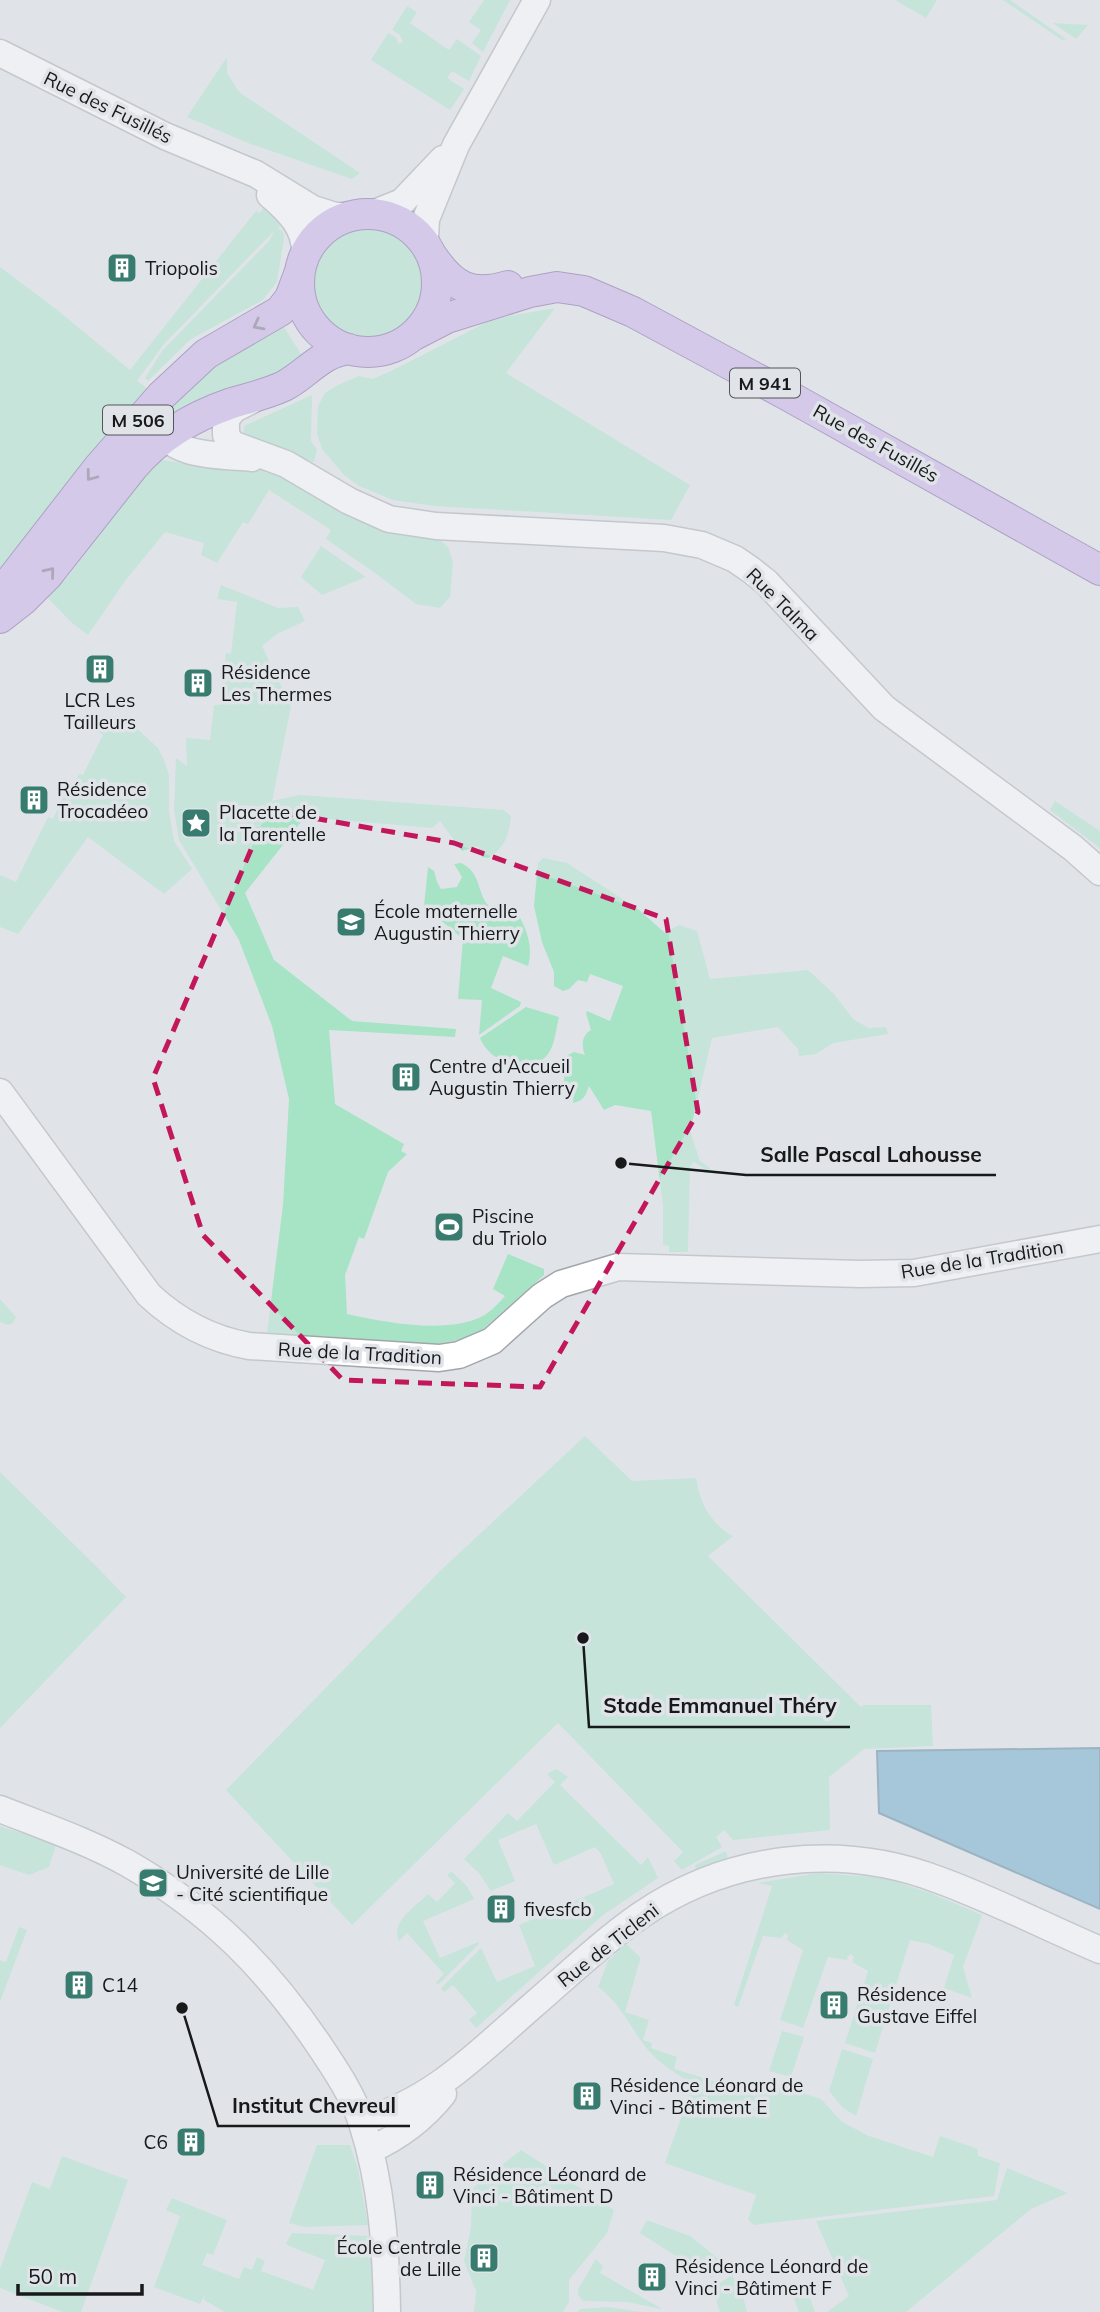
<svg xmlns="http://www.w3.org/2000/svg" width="1100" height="2312" font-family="Mulish,sans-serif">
  <rect width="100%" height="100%" fill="#e0e4e9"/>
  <path fill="#a6e4c5" d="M484,0h26l-27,52 -11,-9 9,-13 -12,-8z
    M895,0h42l-11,18z
    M1003,0h7l56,39 -4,1z
    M407,6l10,6 -7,11 39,27 8,-11 24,17 -12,25 -17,-10 -5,7 17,11 -14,21 -79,-50 17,-27 9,5 1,6 5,-2 -4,-8 -7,-4z
    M1053,23l35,2 -12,14z
    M227,57v16l12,19 121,81 -8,6 -104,-36 -61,-26z
    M265,206l20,17 -7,5 5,4 1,6 -7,44 -14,18 -72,39 -43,42 -3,-3 17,-27 108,-111 4,-9 -110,113 -27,37 11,8 -148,182v-304l56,42 74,61 126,-159 4,2z
    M309 283a57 57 0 1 1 114 0a57 57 0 1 1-114 0Z
    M555,308l-49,65 184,112 -19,35 -236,-14 -42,-6 -34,-14 -15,-11 -22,-26 -5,-15 1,-28 7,-13 13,-8 21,-9 13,3 17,-7 104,-53z
    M280,321l23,36 -4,8 -129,62 -3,-29z
    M312,395l-1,46 6,9 -3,12 -71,-24 1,-12z
    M162,460l43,6 47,-1 36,11 61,41 39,15 52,8 8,7 5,15 -3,35 -10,11 -24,-4 -41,-31 -49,-34 5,-9 -62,-40 -21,34 -5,-2 -26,41 -16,-8 3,-12 -39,-11 -40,49 -37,54 -17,-13 -24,-25 20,-19 86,-113z
    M321,546l45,31 -44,18 -21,-18z
    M221,585l57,23 20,-1 7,14 -28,13 -15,12 29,61 -19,94 28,-6 204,15 7,6c-2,19 -6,32 -23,42l-6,-1 -4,-11 -16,5 -22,-30 -8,7 -127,-11 -60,76 29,67 78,61 104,8 -1,8 -126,-7 6,74 69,40 -3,7 6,3 -19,18 -24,67 -5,-2 -14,38 2,39c36,8 94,19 129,5 12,-4 20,-13 29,-23l-12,-7 15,-35 36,15v6l-63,56 -17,8 -28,5 -169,-11 16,-128 6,-106 -17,-73 -33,-86 -60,-100 -5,-30 2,-52 11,8 -1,-28 24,2 4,-35h6l6,-52 5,1 6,-52 -20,-3z
    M81,718l24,4 11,-2 5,6 9,2 3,-3 25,23 6,12 5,15v36l5,30 18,28 -28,25 -76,-57 -70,97 -18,-7v-52l16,7 32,-65 5,2 16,-34 4,1 6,-12 4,1 20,-40 -28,-15z
    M1055,801l45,30v17l-50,-38z
    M543,858l24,5 71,46 27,24 14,-8 18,6 13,48 98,-9 25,23 21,27 15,8 17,-1 2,7 -55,9 -17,11 -17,2 -1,-7 -20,-22 -66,11 -22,93 10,30 10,7 -2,3 -14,-9 -4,4 -2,86h-19v-6l-6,-1v-39l-12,-95 -36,-6 -11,5 -15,-24c-4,10 -4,14 -16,17l1,-16 -11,-1 5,-31 6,-3 11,3c-4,-10 -3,-20 6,-25l-5,-17 1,-2 23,10 13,-35 -33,-12 -3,8 -9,-2 -9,9 -6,2 -9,-5v-14l-12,-30 -8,-36 4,-43z
    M461,863c30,14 6,51 58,53 9,16 14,32 9,50l-25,-10 -12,32 30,14 -1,4 -41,29 3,-35 -24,-1 5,-60 -39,-33 4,-39 6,4 3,11 4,7 16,-2 5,-10 -8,-13z
    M526,1007l33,10c-3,11 -4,28 -11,37 -19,24 -59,8 -68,-16z
    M0,1299l16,18 -3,6 -5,2 -8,-3z
    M585,1436l47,45 64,-3c4,24 14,46 37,58l-25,20 153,151 3,-2h67l2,41 -69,3 -35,28 1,53 -97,10 -9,-10 -8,7 6,10 -40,23 -8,-9 9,-9 -125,-129 -206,202 -126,-135 214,-219z
    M0,1472l95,93 31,32 -126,131z
    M556,1769l12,8 -8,8 81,80 7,-8 10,21 -55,37 -127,113 -7,-8 8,-7 -24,-28 -9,7 -3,-4 40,-40 16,34 38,-16 -16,-41 95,-41 -13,-30 -6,-7 -41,18 -18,-41 -38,16 17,41 -24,10 -12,-18 -15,-14 44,-46 9,8 38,-39 -8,-8z
    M0,1826l56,19 -7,22 -20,8 -29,-10z
    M726,1851l2,8 -32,12 -1,-6z
    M451,1871l16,15 7,13 -51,22 17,37 38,-16 1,2 -41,41 -2,-3 8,-8 -37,-41 -8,8c-9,-19 16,-34 29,-47l9,8 18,-19 -8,-8z
    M819,1873l65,5 46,15 52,22 -19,52 9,31 -28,-10 10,-33 -25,-11 -19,-4 -35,113 -30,-10 23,-72 -16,-9 2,-5 -3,-3 -3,2 -1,4 -19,-3 -25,71 -23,-8 23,-70 -16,-10 1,-5 -3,-2 -4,5 -18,-2 -25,71 -4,-2 38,-119 -14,-3z
    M19,1927l8,3 -27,72v-42l6,2z
    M626,1944l14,13v3l-15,52 24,8 -6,20 9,3 -1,5 26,9 -3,12 78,24 3,-12 10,3 1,-3 55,18 21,23 27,14 64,21 7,-21 38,13v7l22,7 -6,33 -240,29 -6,-5 8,-25 -91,-32 28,-79c-15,-9 -33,-20 -44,-33 -18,-21 -28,-48 -51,-64l10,-26z
    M782,2031l22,6 -13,40 -22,-6z
    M842,2049l31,10 -17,57 -14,-9 -13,-16z
    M317,2145h33l8,24 10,56 -63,2 -16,-4z
    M521,2150l93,60 -7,23 -38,47v22l-6,10h-89l2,-21 -12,-30 7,-33 1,-39z
    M62,2156l66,24 -47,132h-18l-63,-24v-19l32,-87 18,7z
    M1007,2168l61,25 -37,16 -125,103h-79l22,-16 -33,-75 181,-21z
    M172,2198l55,22 -14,35 -6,-2 -5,12 37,14 5,-12 8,3 5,-13 8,4 -4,10 52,19 12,-30 -36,-14 -3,-3 6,-10 78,3 3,76h-148l-21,-12 1,-6 -5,10 -46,-17 26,-71 -14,-6z
    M647,2220l43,16 36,29 -14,13 -8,-4 -64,-41z
    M596,2259l7,7 -3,7 62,36 -35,-7 -44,-1 -5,-6v-6z
    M732,2275l10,18 5,19h-27l-4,-12 3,-2 -2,-13z
    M805,2284l10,28h-16l-8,-21z
    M607,2307l35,5h-65l3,-3z"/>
  <path fill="#60a2c5" stroke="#4a7992" stroke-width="2" d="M1100,1748v161l-221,-96 -2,-62z"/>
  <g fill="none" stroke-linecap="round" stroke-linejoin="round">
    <g stroke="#a2a6ab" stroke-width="29">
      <path id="secondary" d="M0,53l165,83 91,38 57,35 22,7h16
        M270,195c19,16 36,33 35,59
        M372,214l30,-12 41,-43
        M428,249l-3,-11 1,-19 30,-74 81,-145
        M161,396c-5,9 -6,17 -3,27 10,35 64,32 94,35
        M252,400l-18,9 -8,10v16l6,9 54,20 63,37 40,18 47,7 228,12 38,7 33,14 16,11 15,12 118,126 189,140 27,24
        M0,1092l149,203c29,27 61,44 100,51l190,12 20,-3 33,-14 50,-45 19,-12 57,-17 242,7 54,-1 186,-34
        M0,1809c43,17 87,32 127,54 84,48 141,106 194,185 16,24 32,48 41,75 20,62 24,124 25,189
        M361,2121c70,-18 117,-68 170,-114 36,-31 71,-65 110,-92 88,-60 199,-73 298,-35 55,20 107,47 161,70
        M370,2150c29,-13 53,-31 73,-56"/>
    </g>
    <g stroke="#6f5296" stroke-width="32">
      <path id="primary" d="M299 283a69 69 0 1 1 138 0a69 69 0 1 1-138 0Z
        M432,256c21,31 39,41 76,30
        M414,335l33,-17 83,-26 27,-5 27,4 49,21 154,83 313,175
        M0,594l98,-126 63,-72 45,-42 74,-43 10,-13 9,-24
        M0,618l23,-18 24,-24 86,-109c26,-31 61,-51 99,-64 17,-5 35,-9 52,-17 23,-12 37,-34 65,-37"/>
    </g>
    <use href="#secondary" stroke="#fff" stroke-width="26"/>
    <use href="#primary" stroke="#c5a9e8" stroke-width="30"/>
  </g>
  <defs><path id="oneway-chevron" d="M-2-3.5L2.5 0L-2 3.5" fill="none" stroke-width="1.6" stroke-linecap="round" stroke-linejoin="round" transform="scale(1.75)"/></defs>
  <g stroke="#6e6181">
    <use href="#oneway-chevron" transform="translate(258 325) rotate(152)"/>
    <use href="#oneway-chevron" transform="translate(91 476) rotate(127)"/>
    <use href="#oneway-chevron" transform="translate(50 572) rotate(-51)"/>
  </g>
  <path d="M0 0H1100V2312H0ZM268,810l186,33 212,76 32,193 -158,275 -197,-7 -140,-145 -50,-157z" fill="#e0e4e9" fill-opacity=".55" fill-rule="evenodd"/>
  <path fill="none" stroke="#c2185b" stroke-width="5" stroke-dasharray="14 9" stroke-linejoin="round" d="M268,810l186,33 212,76 32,193 -158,275 -197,-7 -140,-145 -50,-157z"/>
  <defs>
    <g id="building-square" transform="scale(1.575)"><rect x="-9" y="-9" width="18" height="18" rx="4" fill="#387c6f" stroke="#e0e4e9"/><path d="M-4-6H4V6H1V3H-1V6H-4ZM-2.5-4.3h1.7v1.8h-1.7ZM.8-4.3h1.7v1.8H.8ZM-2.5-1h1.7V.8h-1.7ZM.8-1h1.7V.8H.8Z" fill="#fff"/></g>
    <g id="sight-square" transform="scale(1.575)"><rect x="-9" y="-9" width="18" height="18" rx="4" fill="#387c6f" stroke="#e0e4e9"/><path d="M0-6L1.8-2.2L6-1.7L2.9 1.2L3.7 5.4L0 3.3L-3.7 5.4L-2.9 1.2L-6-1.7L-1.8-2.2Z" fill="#fff"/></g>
    <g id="school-square" transform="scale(1.575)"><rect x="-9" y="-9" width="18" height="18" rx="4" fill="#387c6f" stroke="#e0e4e9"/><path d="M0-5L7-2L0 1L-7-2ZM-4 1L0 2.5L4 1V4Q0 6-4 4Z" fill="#fff"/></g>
    <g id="stadium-square" transform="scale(1.575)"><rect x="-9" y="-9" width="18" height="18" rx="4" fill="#387c6f" stroke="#e0e4e9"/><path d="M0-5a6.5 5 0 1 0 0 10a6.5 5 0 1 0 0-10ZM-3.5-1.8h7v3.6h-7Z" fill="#fff"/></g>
    <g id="university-square" transform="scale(1.575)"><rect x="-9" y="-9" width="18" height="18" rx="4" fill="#387c6f" stroke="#e0e4e9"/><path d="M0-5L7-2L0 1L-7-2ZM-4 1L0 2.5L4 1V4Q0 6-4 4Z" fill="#fff"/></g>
  </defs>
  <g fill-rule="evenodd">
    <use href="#building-square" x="122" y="268"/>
    <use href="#building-square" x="100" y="669"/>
    <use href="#building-square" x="198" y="683"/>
    <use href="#building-square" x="34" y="800"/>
    <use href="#sight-square" x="196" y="823"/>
    <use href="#school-square" x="351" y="922"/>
    <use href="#building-square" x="406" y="1077"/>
    <use href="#stadium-square" x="449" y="1227"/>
    <use href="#university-square" x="153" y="1883"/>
    <use href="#building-square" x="501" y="1909"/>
    <use href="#building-square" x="79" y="1985"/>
    <use href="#building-square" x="834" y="2005"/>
    <use href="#building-square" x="587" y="2096"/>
    <use href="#building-square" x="191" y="2142"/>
    <use href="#building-square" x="430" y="2185"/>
    <use href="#building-square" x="484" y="2258"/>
    <use href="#building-square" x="652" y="2277"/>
  </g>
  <g text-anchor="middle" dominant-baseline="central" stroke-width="7" stroke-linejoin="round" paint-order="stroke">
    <g fill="#e0e4e9" stroke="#535658" stroke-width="2">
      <rect x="730" y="368.5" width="70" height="29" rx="5"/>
      <rect x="103" y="405.5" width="70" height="29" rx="5"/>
    </g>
    <g font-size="18" font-weight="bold" fill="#17191a">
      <text x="765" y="383">M 941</text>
      <text x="138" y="420">M 506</text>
    </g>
    <g font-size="19" fill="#17191a" stroke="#e0e4e9">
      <text transform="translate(108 107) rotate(26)">Rue des Fusillés</text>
      <text transform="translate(876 443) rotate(29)">Rue des Fusillés</text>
      <text transform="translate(783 604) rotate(45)">Rue Talma</text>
      <text transform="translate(982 1259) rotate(-9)">Rue de la Tradition</text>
      <text transform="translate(360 1353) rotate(3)">Rue de la Tradition</text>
      <text transform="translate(608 1945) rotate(-38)">Rue de Ticleni</text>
    </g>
    <g font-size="19" fill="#17191a" stroke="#e0e4e9" text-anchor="start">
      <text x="145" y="268">Triopolis</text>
      <text x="221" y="672">Résidence<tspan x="221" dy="22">Les Thermes</tspan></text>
      <text x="100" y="700" text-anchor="middle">LCR Les<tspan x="100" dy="22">Tailleurs</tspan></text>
      <text x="57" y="789">Résidence<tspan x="57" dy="22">Trocadéeo</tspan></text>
      <text x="219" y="812">Placette de<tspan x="219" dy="22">la Tarentelle</tspan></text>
      <text x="374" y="911">École maternelle<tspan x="374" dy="22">Augustin Thierry</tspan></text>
      <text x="429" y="1066">Centre d'Accueil<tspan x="429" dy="22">Augustin Thierry</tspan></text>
      <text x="472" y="1216">Piscine<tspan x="472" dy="22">du Triolo</tspan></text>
      <text x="176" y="1872">Université de Lille<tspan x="176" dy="22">‐ Cité scientifique</tspan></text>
      <text x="524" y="1909">fivesfcb</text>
      <text x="102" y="1985">C14</text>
      <text x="857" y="1994">Résidence<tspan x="857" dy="22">Gustave Eiffel</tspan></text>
      <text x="610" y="2085">Résidence Léonard de<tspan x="610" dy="22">Vinci - Bâtiment E</tspan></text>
      <text x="168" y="2142" text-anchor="end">C6</text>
      <text x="453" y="2174">Résidence Léonard de<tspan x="453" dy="22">Vinci - Bâtiment D</tspan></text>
      <text x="461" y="2247" text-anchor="end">École Centrale<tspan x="461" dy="22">de Lille</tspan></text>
      <text x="675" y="2266">Résidence Léonard de<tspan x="675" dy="22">Vinci - Bâtiment F</tspan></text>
    </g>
  </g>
  <path fill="none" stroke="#17191a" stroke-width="2.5" d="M621 1163L746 1175H996M583 1638L589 1727H850M182 2008L218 2126H410"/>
  <g fill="#17191a" stroke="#e0e4e9" stroke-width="2.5">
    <circle cx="621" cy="1163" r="7"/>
    <circle cx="583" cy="1638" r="7"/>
    <circle cx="182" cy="2008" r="7"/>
  </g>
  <g font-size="21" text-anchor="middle" font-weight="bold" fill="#17191a" stroke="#e0e4e9" stroke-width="7" stroke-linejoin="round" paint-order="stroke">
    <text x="871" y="1162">Salle Pascal Lahousse</text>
    <text x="720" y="1713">Stade Emmanuel Théry</text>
    <text x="314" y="2113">Institut Chevreul</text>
  </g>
  <path d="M18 2284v10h124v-10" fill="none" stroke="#17191a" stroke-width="3.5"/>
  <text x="28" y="2284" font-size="21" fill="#17191a" stroke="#e0e4e9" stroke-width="5" paint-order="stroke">50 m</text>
</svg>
